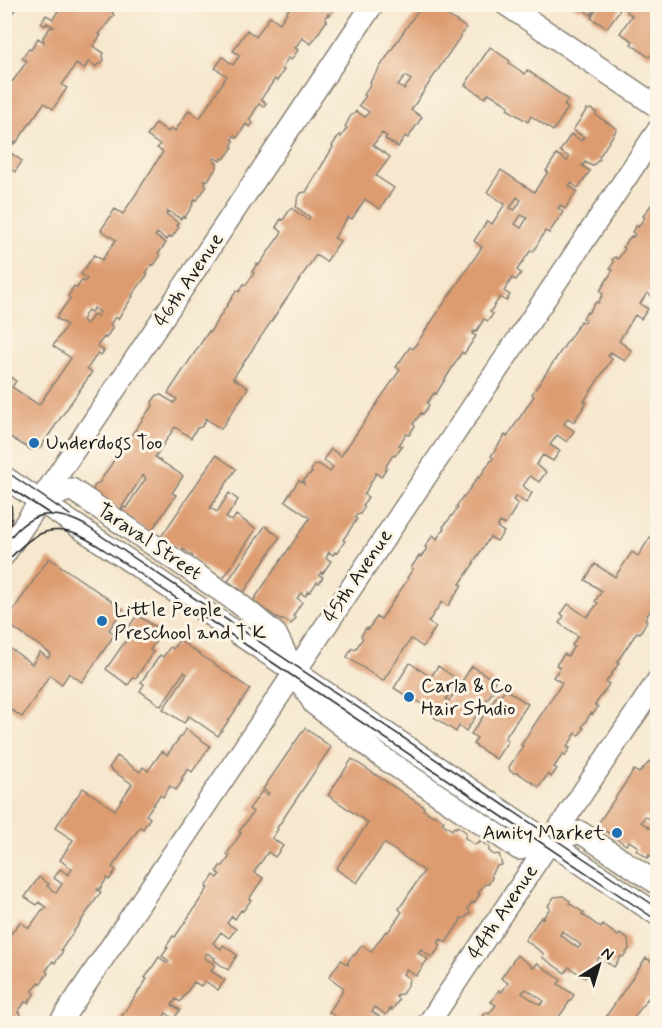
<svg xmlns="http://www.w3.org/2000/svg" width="662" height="1028" font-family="Mynerve,sans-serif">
  <rect width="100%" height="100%" fill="#fcf5e5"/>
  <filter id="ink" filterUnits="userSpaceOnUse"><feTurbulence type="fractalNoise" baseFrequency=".0167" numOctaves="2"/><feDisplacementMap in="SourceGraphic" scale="12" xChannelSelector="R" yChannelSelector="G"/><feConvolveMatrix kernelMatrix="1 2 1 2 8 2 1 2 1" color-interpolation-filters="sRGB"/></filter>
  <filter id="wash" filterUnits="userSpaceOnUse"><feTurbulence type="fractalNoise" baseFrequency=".008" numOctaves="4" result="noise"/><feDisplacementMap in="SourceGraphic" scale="24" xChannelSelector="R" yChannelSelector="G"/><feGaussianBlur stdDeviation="1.35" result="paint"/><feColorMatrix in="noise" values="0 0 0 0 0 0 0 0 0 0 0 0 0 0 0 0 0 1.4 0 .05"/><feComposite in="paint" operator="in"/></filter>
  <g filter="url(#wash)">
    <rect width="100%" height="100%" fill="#f6e7ce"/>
    <g id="blocks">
      <path fill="#dd9b70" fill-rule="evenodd" d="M59,4h59l-6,9 2,2 -15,19 2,1 -8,11 11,7 -1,2 1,5 -3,4h-3l-2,3 -7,-6 -5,8 -8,-5 -14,21 5,3 -14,21 -9,-6 -28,40 -1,-1 -7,9 14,10 -7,11 -5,-4 -6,8v-86l7,-10 2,1 14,-20 -5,-3 7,-9 2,1 7,-12 6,4 -1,-5 7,-9 4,-1 -7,-4 -2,3 -4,-3 5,-8 7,4 7,-11 -3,-1z
        M292,4h45l-7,11 -2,-1 -3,4 2,2 -16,24 -9,-6 -7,10 3,2 -7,10 -3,-2 -6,11 2,1 -7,11 -2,-2 -14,20 5,4 -2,4 -5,-3 -10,16 4,3 -3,4 -4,-3 -9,14 -3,-3 -2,4 2,2 -3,5 2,1 -9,12 -2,-1 -2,3 -5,-3 -2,2 4,3v4l-9,13h-4l2,2 -1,3 2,1 -10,14 -2,-1 -3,5 1,1 -8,12 -2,-1 -2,3 -13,-8 -2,3 13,9 -2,3 2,1 -7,10 -2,-1 -3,4 -10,-7 -2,3 11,7 -8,11 2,2 -6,9 -2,-1 -6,9 2,1 -16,21 1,1 -15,23 -3,-2 -5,8 3,2 -7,11 -2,-1 -7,9 7,5 -3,4 -3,-2 -11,16 5,3 -52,76 -9,2 -27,-17v-60l12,8 -4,6 27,18 32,-47 -18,-12 14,-21 -11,-7 14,-20 -2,-2 6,-10 3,2 5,-8 2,2 3,-3 -6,-5 13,-19 8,5 14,-20 -15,-10 14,-21 8,5 40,-62 -6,-4 3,-3 -13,-9 9,-13 12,9 3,-4 4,3 14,-21 11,8 27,-42 -12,-8 8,-11 10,8 7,-10 -7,-4 14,-21 9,7 14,-21 10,7zM94,308l6,4 -3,4 -3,-2 -7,10 -5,-4 6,-10 3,2z
        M422,4h9l35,24 -55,82 11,7 -14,21 -3,-2 -7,11 -13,-8 2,-3 -5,-3 -9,12 17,12 -14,19 18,12 -14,21 -15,-10 -13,20 -4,-2 -14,21 6,3 -14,21 -10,-7 -83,123 15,10 -27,41 -16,-11v4l-4,5 -4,1 -6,10 -16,-11 -20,30 28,19 -11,17 4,2 -26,38 -30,-21 4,-5 2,1 20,-30 -3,-3 -23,35 -27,-19 1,-5 5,-3 25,-38 -1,-2 5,-7h3l18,-26h1l3,-4 -1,-4 5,-7h4l13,8 3,-4 -9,-6 41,-62 1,1 27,-42 2,2 5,-8 2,1 8,-12 -2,-1 5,-8 2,1 23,-33 -6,-5 5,-8 2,1 8,-12 17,12 2,-3 -14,-10 1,-3v-4l4,-7 5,-1 27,-45 -1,-1 7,-11 2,2 6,-9 -2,-1 6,-12 3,-1 2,-3 9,6 4,-5 -10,-7 7,-9 -2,-1 7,-12 -1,-1zM405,76l6,4 -7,9 -6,-3z
        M571,4h27l-7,11 -10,-7 -2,2z
        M600,4h16l5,4 -14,20 -16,-10z
        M627,4h30v53l-5,-3 -3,3 -18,-13 2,-3 -13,-8 12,-18 -5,-3 -1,-5z
        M490,47l20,14 -1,2 16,11 2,-4 41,30 -4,6 4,2 -15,23 -22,-15 -3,6 -21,-13 2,-3 -20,-13 -4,5 -20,-13z
        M587,109l1,1 3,-1 5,3v3l21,14 -18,28 1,2 -8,7 -7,-4 -3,4 8,5 -12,17 -7,-5 -2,3 8,5 -12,18 -5,-4 -2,3 5,4 -14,21 -4,-2 -12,21 -2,-2 -14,20 4,3 -5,7 -4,-2 -8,13 6,4 -4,6 -6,-4 -10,15 3,2 -5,7 -4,-2 -8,13 -2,-1 -2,3 4,2 -12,18 -2,-2 -26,42 -2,-1 -7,10 2,2 -6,9 -2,-1 -8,11 2,2 -6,9 -3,-1 -7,11 3,1 -7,10 -2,-1 -7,11 1,1 -6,10 -5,-4 -12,22 4,2 -5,8 1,3 -4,6 -4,1 -1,3 2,1 -14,21 2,1 -8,12 -2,-1 -2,3 -4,-3 -3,6 5,3 -8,12 -2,-1 -2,3 4,2 -4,6 -2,-1 -7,10 -2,-1 -3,5 -4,-3 -4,5 5,4 -9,14 3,2 -5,6 -8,-5 -1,2 -29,-20 57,-83 -25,-17 14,-21 5,4 -1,-3 5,-6 4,-2 -1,-3 3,-5 5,-1 11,8 3,-5 -10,-7 8,-11 10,7 59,-86 -4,-3 14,-20 3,2 69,-102 -8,-6 13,-20 5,3 13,-20 -18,-12 14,-22 33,22 14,-20 -2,-1 11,-17 10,7 2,-4 -9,-6 11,-17 10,7 3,-4 -11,-7zM517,197l4,3 -6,10 -5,-2zM521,215l6,3 -6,10 -6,-4z
        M657,197v100l-1,2 -9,-6 -7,11 8,5 -7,10 -6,-4 -16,26 13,10 -7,10 -14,-9 -3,4 4,3 -28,42 3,1 -13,20 -6,-4 -4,6 10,7 -7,11 -10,-7 -7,10 10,6 -7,10 -10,-6 -7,10 10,7 -7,10 -9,-6 -7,10 9,7 -6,10 -10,-7 -3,4 5,4 -13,21 -5,-3 -3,5 7,5 -7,9 -7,-4 -17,26h1l-14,21 2,1 -14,21 -6,-4 -14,20 8,5 -13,20 -12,-8 -28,42 -36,-24 5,-9 3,2 8,-12 -2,-2 5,-8 2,1 9,-12 4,2 27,-40 -1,-1 6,-9 -2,-1 8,-12 2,1 6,-9 -2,-1 8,-12 4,4 7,-11 -1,-1 15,-19 -2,-1 7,-11 1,1 14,-20 1,1 14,-20 -2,-2 14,-21 2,2 27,-41 -2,-2 49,-73 3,2 2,-3 -3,-2 4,-6 1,1 8,-11 2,1 5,-9 -3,-3 13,-21 -3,-2 4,-6 -2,-2 3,-3 3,2 7,-11 -2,-1 8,-11 2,1 2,-3 -3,-2 4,-6 2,1 7,-10 -2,-1z
        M216,455l20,14 -26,39 7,4 12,-19 9,7 -12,18 6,3 4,-6 20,14 -33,50 -32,-21 2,-2 -10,-7 -1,2 -21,-14z
        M265,526l15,11 -36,55 -16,-11z
        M657,527v78l-4,7 -3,-1 -5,8 2,2 -7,12 -3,-1 -20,30 2,1 -13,19 3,2 -14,21 3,2 -5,7 -2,-1 -9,14 2,1 -5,7 -3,-2 -9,14 3,1 -5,8 -2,-2 -9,13 3,2 -6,8 -3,-3 -9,13 -21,-14h-4l-4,-2 -1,-4 14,-21 -2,-1 41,-62 -9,-6 7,-9 -4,-3 8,-11 4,2 6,-10 -2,-1 6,-9 -19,-13 5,-7 -3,-2 7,-10 19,13 3,-4v1l8,-11 -3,-2 7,-10 -17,-11 10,-16 20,13 17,-25 6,4z
        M49,558l74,51 -14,21 6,4 -33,48 -13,-9 -7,11 -12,-9 -28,42 -18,-12v-61l28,20 8,-12 8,6 3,-4 -46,-32z
        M137,615l23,15 -5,7 2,2 -7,11 3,2 -17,26 -2,-1 -6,8 -22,-16 23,-33 -4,-3z
        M179,640l71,49 -32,47 -29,-20 -5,7 -21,-14 24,-35 -3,-2 -23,34 -21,-15 4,-7 -3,-2 19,-27 3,2 7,-10 3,2z
        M410,663l21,14 7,-11 20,14 -12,19 3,2 23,-35 23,15 -5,8 3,2 -27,40 -7,-5 -3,6 -22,-15 6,-9 -6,-4 -4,6 -14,-10 -2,1 -20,-13z
        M505,689l23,15 -23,34 3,3 -12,18 -23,-15 4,-6 -6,-4 27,-40 2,2z
        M305,728l26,19 -54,81 1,1 -6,9 11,8 -8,11 -7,-5 -14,20 9,6 -14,21 2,1 -8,11 -2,-1 -6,9 -3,-3 -5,7 9,6 -7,9 -8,-6 -8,11 8,6 2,-4 14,10 -9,15 -14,-10 1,-2 -8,-5 -3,4 11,8 -4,6 14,9 -7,10 -13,-9 -4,5 -7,-4 -14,20 -4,-3 -4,6 8,5 -6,9 -8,-6 -6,10h-42l3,-3h-2l28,-41 -2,-1 14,-21 8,6 2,-2 -7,-5 6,-8 -2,-1 7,-11 2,1 33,-49 -2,-1 8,-12 4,3 2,-3 -3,-4 3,-5h3l7,-10 -3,-2 14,-21 -2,-1 14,-20 -4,-3 13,-18 6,4 1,-2 -6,-4z
        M186,729l24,17 -18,26 -4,-3 -7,10 2,1 -7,10 -6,-4 -7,11 -3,-2 -14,20 4,3 -7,11 -3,-2 -28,40 4,3 -7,10 -2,-2 -7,11 -1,-1 -2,2 4,2 -40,58 2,1 -8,12 -2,-2 -7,10 2,2 -7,10 -2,-1 -7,10 3,1 -7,10 -3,-1 -7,10 3,2 -7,10 -10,-1v-80l16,-21 9,6 14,-19 2,1 2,-2 -8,-6 -2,3 -12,-8 14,-20 10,7 -2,2 9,7 6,-9 -8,-6 6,-9 8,6 4,-6 -12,-9 13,-20 -18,-12 28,-40 32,22 17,-26 -23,-16 8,-12 23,16 3,-5 5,4 14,-20 5,4z
        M657,754v44l-1,3 1,1v64l-3,-2 2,-4 -7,-5 -1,3 -12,-8 2,-3 -9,-6 -3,4 -29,-20 37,-55 5,3zM645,816l9,6 -4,6 -9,-6z
        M352,759l72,48 -1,2 10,7 1,-2 10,7 -2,2 10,7 2,-3 2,1 1,-2 9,6 -1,6 10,7 2,-2 2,1 1,-3 9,6v4l5,4 5,-1 3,11 -5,1 -6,8 1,4 -4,6h-3l-7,9 2,1 -6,9 -2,-1 -4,6 2,5 -5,5h-4l-1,1 1,1 -15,23 -5,-4 -3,4 3,2 -9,13 -11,-9 -3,4 10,6 -12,17 -10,-7 -3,5 6,4 -1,7 -6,9 -5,1 -1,2 3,3 -7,10 -1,-2 -5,7 -11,-8 -3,5 13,8 -2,3h-48l4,-4 -10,-7 14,-21 -1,-1 2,-2 -15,-11 12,-17 7,5v-3l4,-6 3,-1 7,-10 9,7 15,-21 2,1 14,-20 -3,-3 25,-38 -40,-28 -27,40 -21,-14 32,-46 -40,-28z
        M563,896l7,5 -1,2 15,10 -2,1 19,14 2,-3 15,11 2,-2 8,5 1,10 -6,8 -2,-1 -7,11 -15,-10 -14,21 -16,-11 -4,6 -23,-16 2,-3 -19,-14 16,-23 2,1 7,-10 -2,-2 6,-9zM562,931l19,14 -3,3 -18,-13z
        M517,955l17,13 3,-5 24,17 -3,4 16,11 -19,28h-76l7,-11 3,2 7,-9 -5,-3 8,-12 3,2 6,-9 -7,-5zM526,989l18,12 -4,4 -18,-12z
        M646,958l11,7v40l-9,-7 -18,25h-21l4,-4 -6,-4z"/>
    </g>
  </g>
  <g filter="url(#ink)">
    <use href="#blocks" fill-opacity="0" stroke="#898275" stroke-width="1.5"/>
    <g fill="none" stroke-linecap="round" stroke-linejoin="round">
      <g stroke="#898275" stroke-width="24">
        <path id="minor" d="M505,4l153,103
          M4,5l1,-1
          M4,477l654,438
          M41,501l30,-12 166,113 39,32 18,37 20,33 68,53 137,92 30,-7 31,-10 78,52
          M4,555l369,-551
          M59,1024l599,-894
          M428,1024l230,-344"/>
      </g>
      <use href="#minor" stroke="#fff" stroke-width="21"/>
      <path stroke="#1c1c1c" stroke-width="1.5" d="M4,470l66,45
        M4,484l49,32
        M4,491c12,14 8,32 2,48
        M4,546c22,-33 46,-40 81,-21l573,383
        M4,565c21,-24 40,-44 74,-30 8,3 17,9 25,14l555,372"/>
    </g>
  </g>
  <g fill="#1f6fb2" stroke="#fcf5e5" stroke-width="2">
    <circle cx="34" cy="443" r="6"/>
    <circle cx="102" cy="621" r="6"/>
    <circle cx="409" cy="697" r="6"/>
    <circle cx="617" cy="833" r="6"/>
  </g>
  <g text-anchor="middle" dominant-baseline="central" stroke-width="6" stroke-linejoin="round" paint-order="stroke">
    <g font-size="20" fill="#1c1c1c" stroke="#fcf5e5">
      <text transform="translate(189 280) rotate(-56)">46th Avenue</text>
      <text transform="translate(149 542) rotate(34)">Taraval Street</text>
      <text transform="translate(358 576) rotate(-56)">45th Avenue</text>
      <text transform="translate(503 912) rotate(-56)">44th Avenue</text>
    </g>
    <g font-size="20" fill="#1c1c1c" stroke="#fcf5e5" text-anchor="start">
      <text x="46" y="443">Underdogs Too</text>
      <text x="114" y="610">Little People<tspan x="114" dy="23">Preschool and T K</tspan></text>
      <text x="421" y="686">Carla &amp; Co<tspan x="421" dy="23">Hair Studio</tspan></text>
      <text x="605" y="833" text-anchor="end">Amity Market</text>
    </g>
  </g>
  <rect width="662" height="1028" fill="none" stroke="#fcf5e5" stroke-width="24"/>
  <g transform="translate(599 965) rotate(37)" stroke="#fcf5e5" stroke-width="4.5" paint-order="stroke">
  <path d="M0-4.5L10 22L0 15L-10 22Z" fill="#1c1c1c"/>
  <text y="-9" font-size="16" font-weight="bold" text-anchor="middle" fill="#1c1c1c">N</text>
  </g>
</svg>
